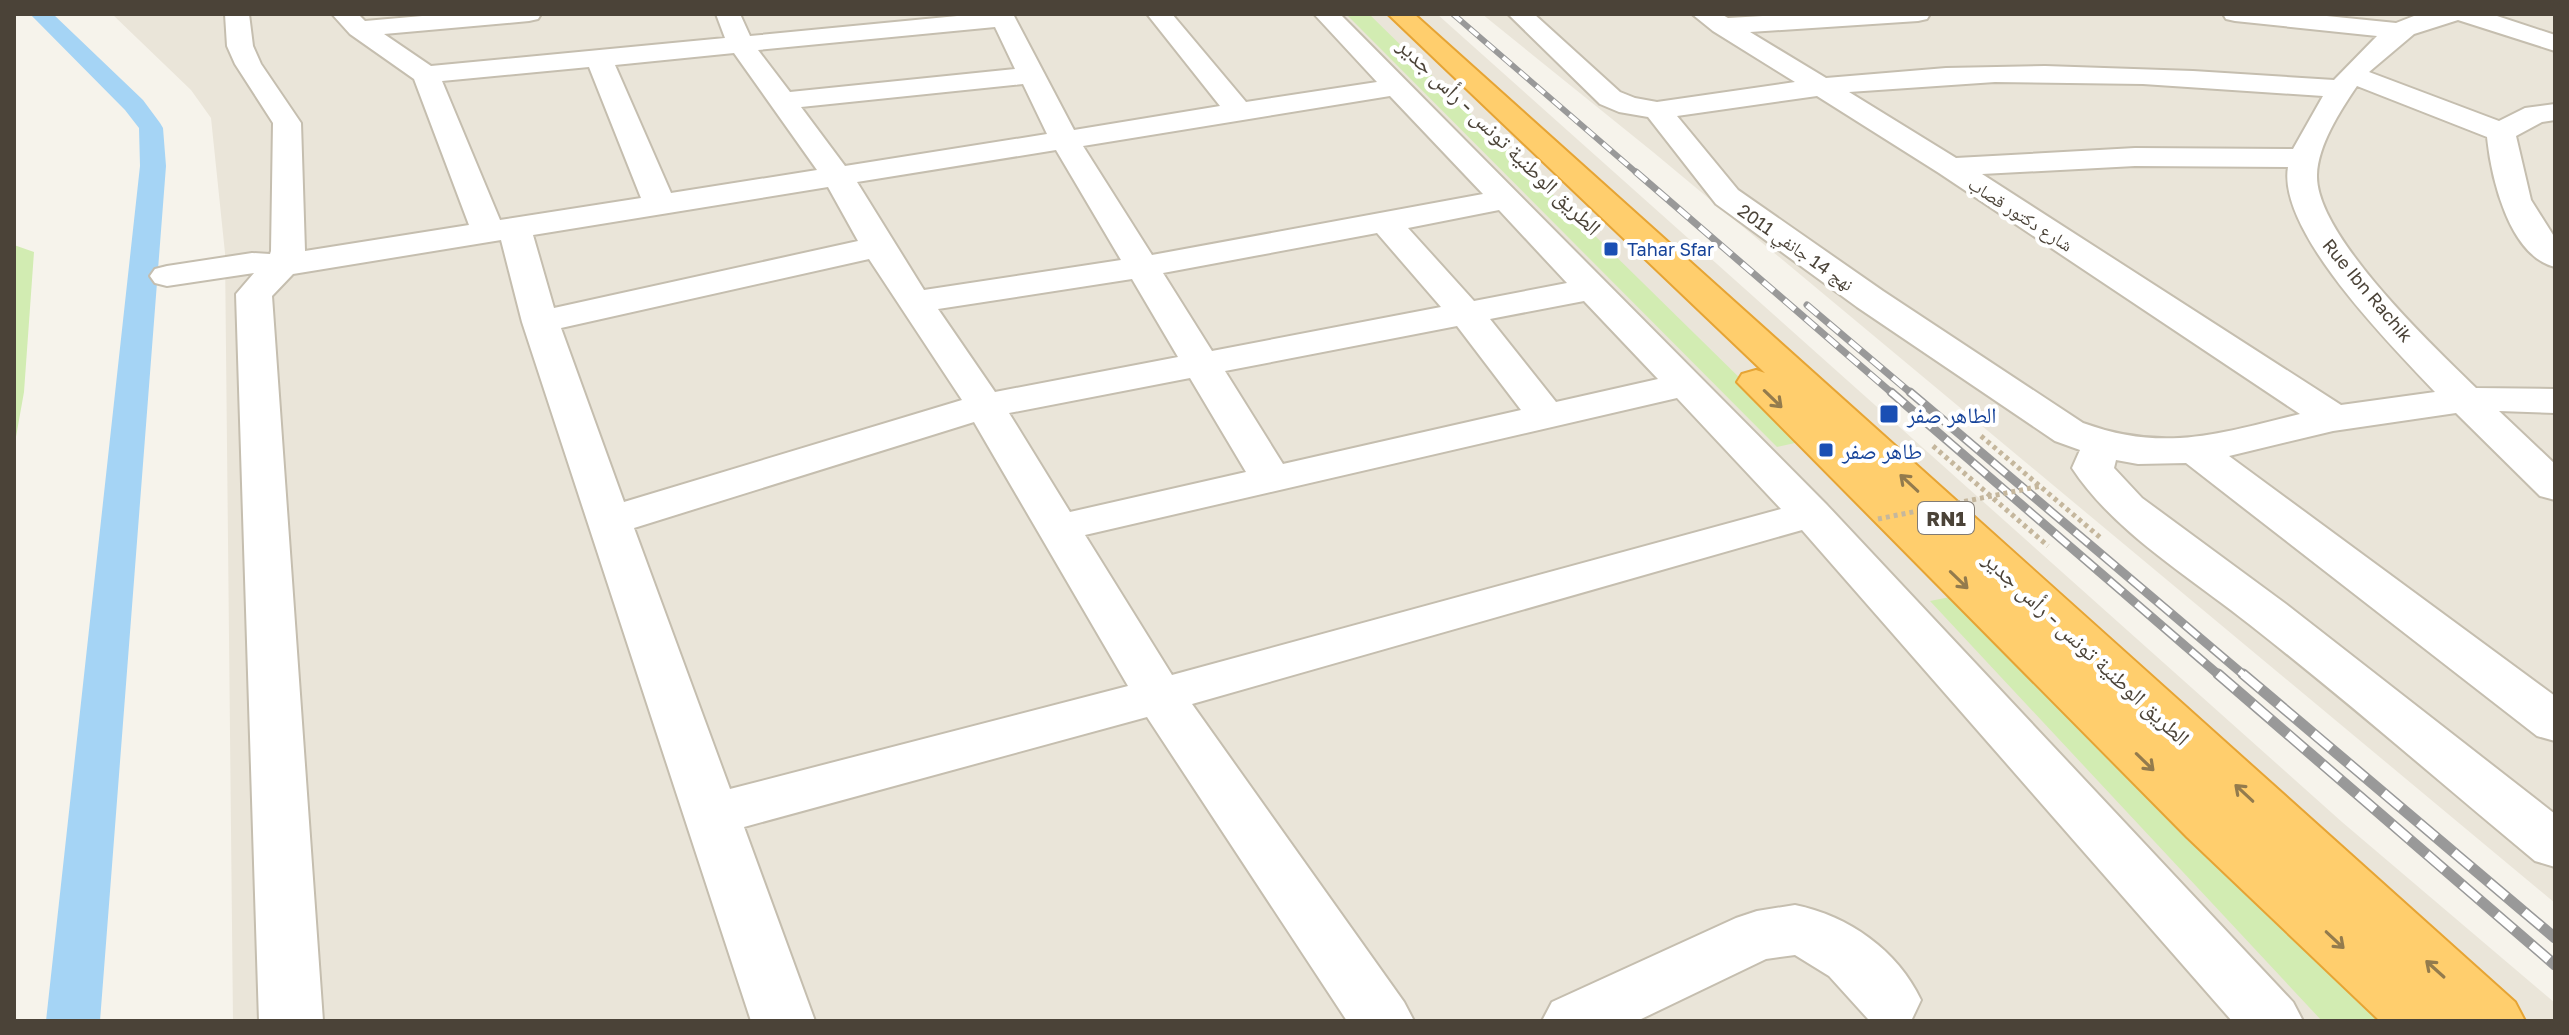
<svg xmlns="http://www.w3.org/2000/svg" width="2569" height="1035" font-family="'Golos Text','Noto Naskh Arabic',sans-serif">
  <rect width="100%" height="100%" fill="#f6f3eb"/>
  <path fill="#eae5d9" d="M112,14h1325l905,808 213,181v18h-2322l-8,-768 -14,-135 -20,-28z
    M1482,14h1073v889l-902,-751z"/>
  <path fill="#d2ecb2" d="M1346,14h23l435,427 -27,6z
    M14,245l20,7 -10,140 -10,56z
    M1965,594l445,427h-88l-392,-420z"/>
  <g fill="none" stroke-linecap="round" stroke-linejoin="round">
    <path fill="#a5d4f5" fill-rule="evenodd" d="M30,14h23l90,86 17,23 3,5 3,38 -66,855h-54l94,-855 -1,-38 -14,-18z"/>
    <g stroke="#c5beaf" stroke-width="4">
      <path id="minor" d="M225,14h24l4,32 8,18 40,59 4,128 164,-26 -55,-146 -64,-45 -18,-20h26l7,7 80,-7h96l-3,5 -9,2 -145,13 47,32 294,-28 -9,-24h24l10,22 228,-22h35l61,116 146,-24 -73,-92h25l74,88 131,-20 -63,-68h26l487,491 466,497 10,19h-71l-430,-491 -610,174 212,298 10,19h-67l-200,-304 -403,110 71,194h-64l-229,-699 -21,-82 -208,34 -21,22 51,725h-64l-23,-727 18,-21 -87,13 -12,-3 -5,-7 5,-7 12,-3 85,-13 18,1 1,-3 2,-128 -38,-59 -8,-18zM995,27l20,42 -225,23 -32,-42zM734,53l83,117 -146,23 -56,-128zM589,67l52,131 -141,22 -58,-139zM1023,84l24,50 -202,32 -44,-59zM1390,96l93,98 -331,61 -69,-109zM1056,150l65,110 -197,30 -67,-108zM828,187l30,54 -304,67 -21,-73zM1499,210l68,73 -93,18 -66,-73zM1377,233l64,74 -229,44 -49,-78zM869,259l93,141 -338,102 -63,-174zM1132,279l46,78 -183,35 -57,-83zM1584,301l74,78 -102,23 -66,-83zM1457,326l64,84 -238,54 -58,-93zM1190,378l56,94 -176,40 -61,-99zM1677,398l104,111 -609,166 -87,-140zM974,422l154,264 -398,103 -96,-261z
        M1508,14h26l86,78 15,6 22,4 138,-20 -82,-51 -21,-17h29l7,4 68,-4h134l-3,5 -9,2 -168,11 76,46 120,-10 99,-2 148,5 141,9 43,-44 -142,-15 -9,-2 -3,-5h84l89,9 23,-9h72l64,21v16l-97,-31 -44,14 -45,38 130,49 26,-13 30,-4v16l-13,2 -26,14 15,64 24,38v29c-46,-11 -64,-90 -68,-130l-130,-51c-17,25 -39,59 -40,89 -2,60 117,172 159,213l79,1v24l-56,-2 56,53v36l-15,-4 -84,-83 -123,18 -104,25 326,240v45l-18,-5 -351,-273 -48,1 -22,-4 -2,8 28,30 144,106 269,210v53l-20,-6c-95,-79 -189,-161 -286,-237 -59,-47 -136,-93 -177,-156l8,-18 -25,-9 -198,-134 -141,-103 -68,-87 -29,-5 -19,-8zM1995,82l148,2 180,12 -30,53 -158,-1 -179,10 -107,-66zM1817,96l122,77 361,241c-79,19 -136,39 -217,9l-200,-132 -145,-101 -61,-74zM2135,166l153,1c-11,65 104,179 147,225l-94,13 -359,-231z
        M1795,905c54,11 102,45 126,95l-9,19h-44l-39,-43 -34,-21 -29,4 -129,62h-95l10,-19 184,-84 21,-7z"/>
    </g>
    <g stroke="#e6a434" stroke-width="4">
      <path id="highway" d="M1388,14h26l1101,988 10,19h-145l-193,-184 -450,-455 5,-8 14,-4 9,3z"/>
    </g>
    <path stroke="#c5b79d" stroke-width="5" stroke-dasharray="4 4" stroke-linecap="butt" d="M1981,436l121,103
      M1933,446l115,100"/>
    <use href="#minor" fill="#fff" fill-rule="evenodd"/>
    <use href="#highway" fill="#ffce6d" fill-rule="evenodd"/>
    <g stroke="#999" stroke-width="6">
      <path id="rail-far3" d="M1453,14l185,160"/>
    </g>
    <g stroke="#999" stroke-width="7">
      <path id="rail-far2" d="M1636,172l257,222
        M1807,305l105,89"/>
    </g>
    <g stroke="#999" stroke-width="9">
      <path id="rail-far1" d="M1891,392l329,284
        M1910,392l335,284"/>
    </g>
    <g stroke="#999" stroke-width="11">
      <path id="rail" d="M2218,674l337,291
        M2243,674l312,264"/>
    </g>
    <use href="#rail-far3" stroke="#fff" stroke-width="4" stroke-dasharray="11" stroke-linecap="butt"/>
    <use href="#rail-far2" stroke="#fff" stroke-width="5" stroke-dasharray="14" stroke-linecap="butt"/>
    <use href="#rail-far1" stroke="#fff" stroke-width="6" stroke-dasharray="18" stroke-linecap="butt"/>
    <use href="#rail" stroke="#fff" stroke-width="8" stroke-dasharray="23" stroke-linecap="butt"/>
    <path stroke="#c5b79d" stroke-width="5" stroke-dasharray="4 4" stroke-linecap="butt" d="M1878,519l163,-33"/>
  </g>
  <defs><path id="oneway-shaft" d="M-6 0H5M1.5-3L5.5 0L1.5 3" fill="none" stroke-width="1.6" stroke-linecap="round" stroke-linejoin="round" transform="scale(2)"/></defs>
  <g stroke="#937b4d">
    <use href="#oneway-shaft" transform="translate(1773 399) rotate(44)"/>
    <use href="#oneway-shaft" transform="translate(1909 483) rotate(-137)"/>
    <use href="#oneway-shaft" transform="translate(1959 580) rotate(44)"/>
    <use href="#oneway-shaft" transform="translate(2145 762) rotate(44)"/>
    <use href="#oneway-shaft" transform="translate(2244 793) rotate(-137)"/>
    <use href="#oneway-shaft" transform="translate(2335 940) rotate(43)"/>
    <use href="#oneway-shaft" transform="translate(2435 969) rotate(-138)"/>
  </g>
  <g fill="#1a4fb4" stroke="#fff" stroke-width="3">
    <rect x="1603" y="241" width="16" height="16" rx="4"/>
    <rect x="1879" y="404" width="20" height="20" rx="4"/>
    <rect x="1818" y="442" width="16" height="16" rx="4"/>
  </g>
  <g text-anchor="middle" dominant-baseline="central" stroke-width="8" stroke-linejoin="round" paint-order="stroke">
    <g font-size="18" fill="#4b4338" stroke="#fff">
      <text transform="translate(2021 214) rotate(33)">شارع دكتور قصاب</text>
      <text transform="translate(1796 247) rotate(35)">نهج 14 جانفي 2011</text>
      <text transform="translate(2368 290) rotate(50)">Rue Ibn Rachik</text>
    </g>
    <g font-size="18" fill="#164399" stroke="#fff" text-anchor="start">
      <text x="1627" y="249">Tahar Sfar</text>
    </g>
    <rect fill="#fff" stroke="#817b74" stroke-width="2" x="1918" y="502" width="56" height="32" rx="6"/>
    <g font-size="20" font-weight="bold" fill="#4b4338">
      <text x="1946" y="518">RN1</text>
    </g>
    <g font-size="22" fill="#4b4338" stroke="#fff">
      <text transform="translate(1500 136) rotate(44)">الطريق الوطنية تونس - رأس جدير</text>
      <text transform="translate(2087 648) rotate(43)">الطريق الوطنية تونس - رأس جدير</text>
    </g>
    <g font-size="22" fill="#164399" stroke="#fff" text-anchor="start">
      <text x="1907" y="414">الطاهر صفر</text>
      <text x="1842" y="450">طاهر صفر</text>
    </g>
  </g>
  <rect width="2569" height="1035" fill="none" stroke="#4b4338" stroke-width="32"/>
</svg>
